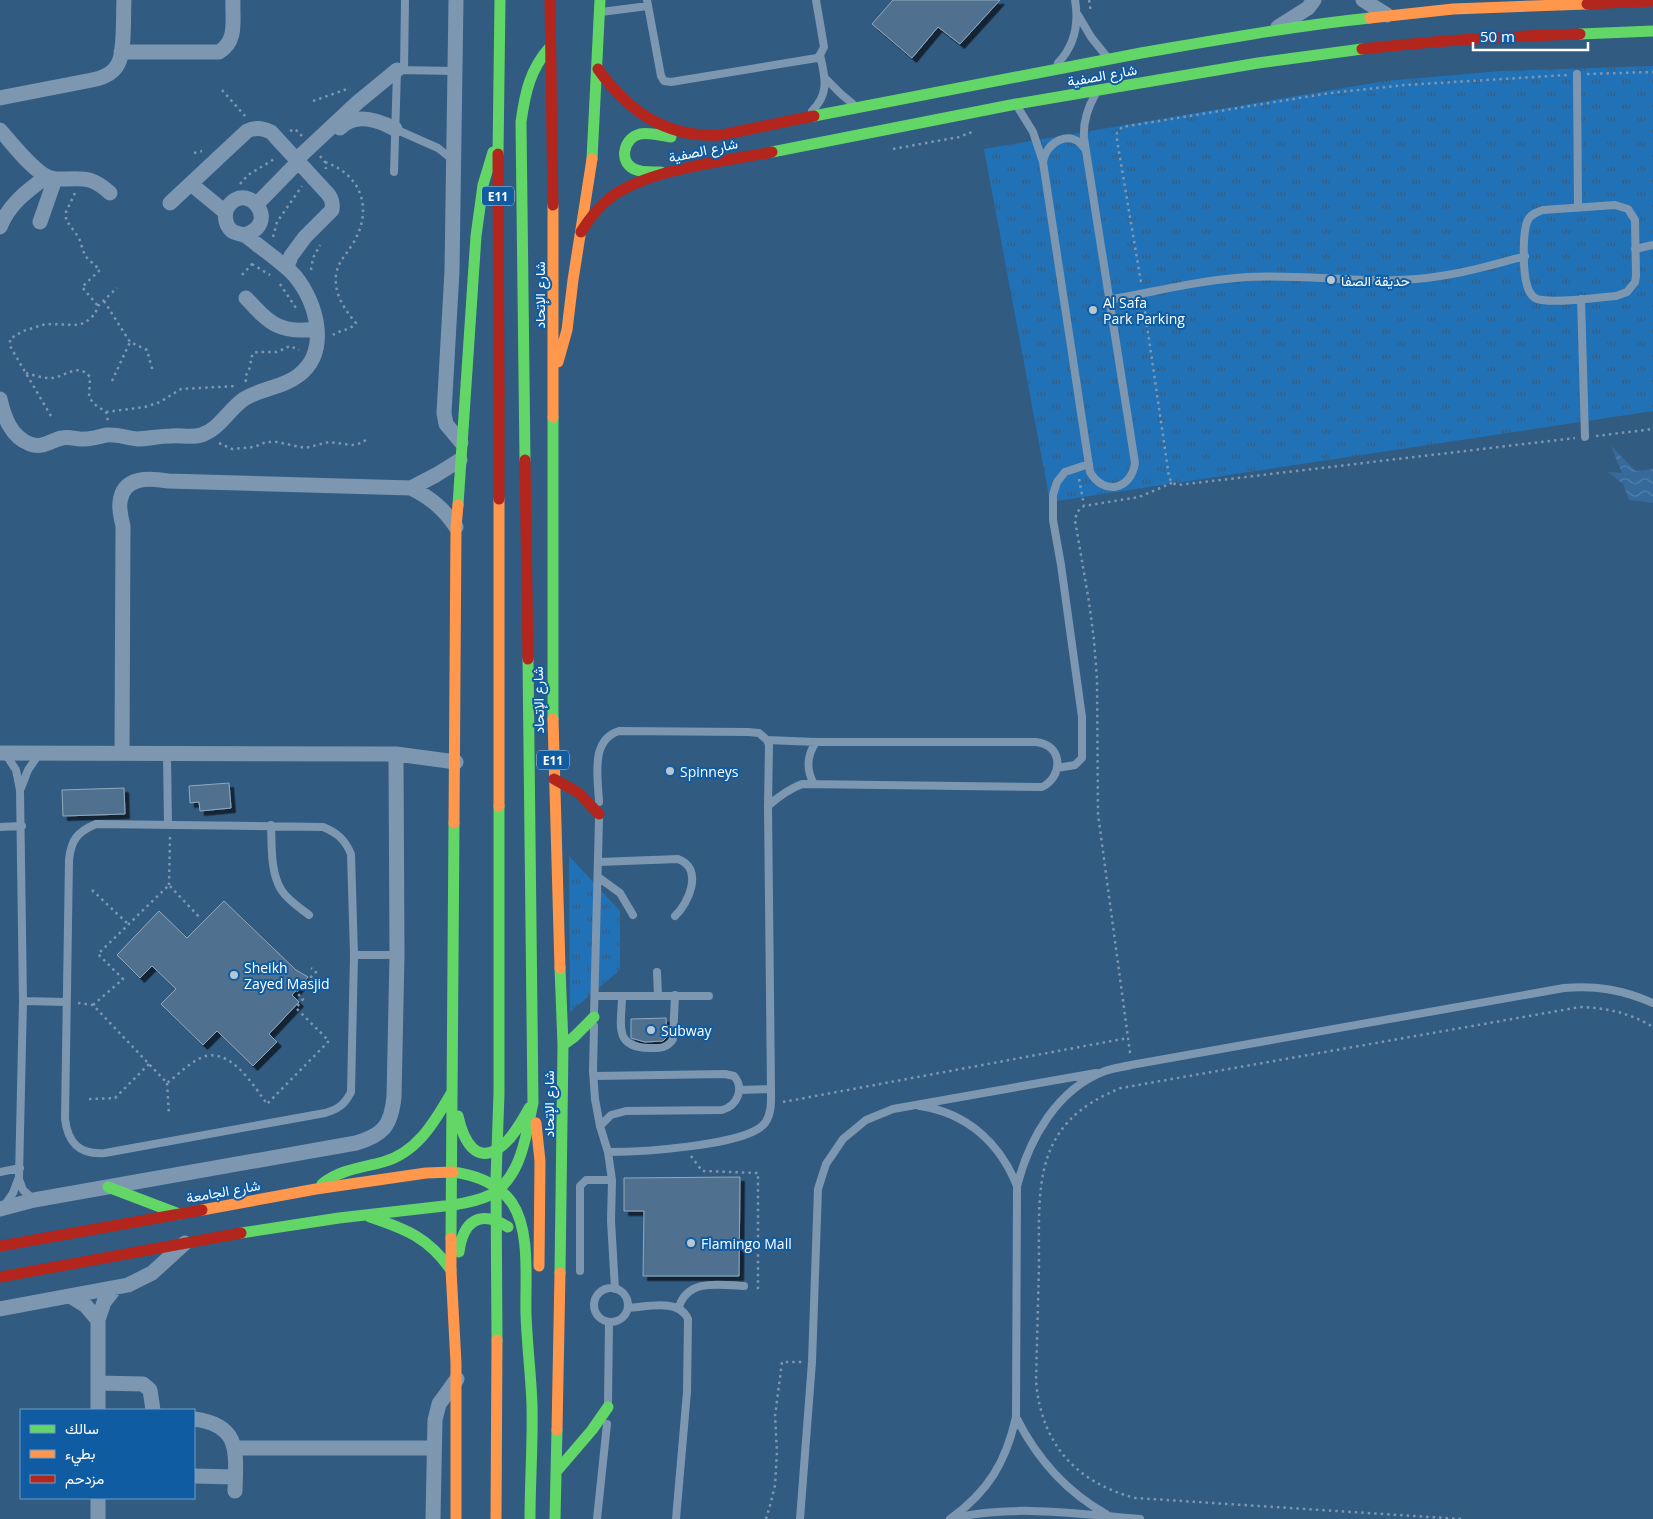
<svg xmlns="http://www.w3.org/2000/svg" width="1653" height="1519" font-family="'Open Sans',Vazirmatn,sans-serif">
  <defs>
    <pattern id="grass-tufts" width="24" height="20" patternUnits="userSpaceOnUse" patternTransform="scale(1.25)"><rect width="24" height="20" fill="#2171b7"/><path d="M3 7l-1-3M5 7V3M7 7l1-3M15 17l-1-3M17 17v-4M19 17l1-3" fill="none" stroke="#395d7c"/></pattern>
    <pattern id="water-waves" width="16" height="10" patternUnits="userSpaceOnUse" patternTransform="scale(1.25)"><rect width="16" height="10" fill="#366a9b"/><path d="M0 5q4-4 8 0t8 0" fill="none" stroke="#5480aa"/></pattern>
    <filter id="shadow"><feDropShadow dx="4.5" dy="4.5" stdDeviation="0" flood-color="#0009"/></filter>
  </defs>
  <rect width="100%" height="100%" fill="#315b81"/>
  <path fill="url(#grass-tufts)" d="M1653,66v345l-603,91 -66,-353 401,-68 116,-10z
    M569,856l51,55v59l-50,42z"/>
  <path fill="url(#water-waves)" d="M1611,446l25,25 17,-2v34l-24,-3 -6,-16 -15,-12 14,1z"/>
  <path fill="#4f708f" stroke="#91a9be" filter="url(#shadow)" d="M893,0h107l-40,44 -22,-17 -26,31 -40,-34z
    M229,783l2,25 -31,3 -1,-9 -9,1 -1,-17z
    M124,788l1,26 -62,2 -1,-26z
    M224,901l72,69 12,7 -16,18 7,7 -30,32 8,8 -24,24 -36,-35 -14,14 -42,-41 15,-15 -24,-23 -12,12 -23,-23 42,-44 28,27z
    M666,1018l1,19 -4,4 -18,1 -14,-4v-19z
    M740,1177l-1,99h-96l1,-65h-20v-33z"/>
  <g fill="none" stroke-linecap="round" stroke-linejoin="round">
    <path stroke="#7d97b1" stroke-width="2.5" stroke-dasharray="2.5 4" stroke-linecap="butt" d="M1089,0l2,12
      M1587,74l66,-2
      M222,90l23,26
      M313,101l37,-13
      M290,131l5,-2 7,7
      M893,149l66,-12 13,-5
      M194,153l8,-2
      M320,156l5,6 1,7
      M325,162c39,14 48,50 27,83 -7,11 -14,17 -16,30 -2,19 8,34 20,48 -5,7 -16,7 -23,12
      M240,184l8,-9 28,-17
      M75,193l-9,19v8l13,18 6,18 15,14 -18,17 16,19
      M273,237l4,-15 25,-36
      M252,264l18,11
      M311,270l2,-12 7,-13
      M242,275l11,-12
      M1141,282l-24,-142v-7l5,-6 208,-34 75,-8 162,-10
      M280,284l16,24
      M104,301l26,41 17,8 6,22
      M1144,305l25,172 3,6 6,2 397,-47
      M26,373c7,2 16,5 23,5 15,1 28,-17 41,-1l-1,20 5,7 12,8 2,9
      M112,381l18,-39
      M246,382c-2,-8 3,-9 4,-16 1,-5 1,-8 3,-13l5,-1h19l13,-6 9,4
      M106,412l39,-5 15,-5 21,-13 56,-3
      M51,416l-37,-63 -4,-7v-7l13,-8 23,-7 33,1 7,-3 9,-8 3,-8 19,-18
      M1596,436l57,-7
      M219,443l13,6 22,-2 12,-5h11l28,6 24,-6 23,3 10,-2 5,-4
      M1079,479l5,26
      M169,885l1,-48
      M92,890l36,34
      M78,1003l15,2 74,78c12,-9 25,-23 39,-27 26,-6 48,30 61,48l62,-63 -33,-33 7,-9 -7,-7 20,-20 -5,-4
      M93,1005l30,-26 -25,-25 71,-69 32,34
      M1130,1053l-32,-239 -1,-135 -3,-39 -5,-38 -14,-82 2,-8 7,-6 55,-9 33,-14
      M167,1083l2,32
      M89,1099l26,-1 35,-35
      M783,1102l345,-64
      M691,1156l11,15 56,2v115h-3
      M766,1519l5,-17 4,-17 2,-33 -2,-36 7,-54h20
      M1461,1519l-326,-21c-60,-16 -94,-55 -99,-117 1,-38 2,-77 3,-115 0,-81 -7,-143 82,-178l459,-81c27,1 50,6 73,20"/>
    <path stroke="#7d97b1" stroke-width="8" d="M647,0l14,76 3,5 7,1 146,-24 3,-3 4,-8 -8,-47
      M601,12l47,-6
      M1078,15l13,22 16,20
      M1058,63c17,-18 21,-40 17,-63
      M404,70l1,-70
      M1577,74l1,134
      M825,78l16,16 12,10
      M1017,106l16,26 10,30 47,310c14,24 41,18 45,-9l-51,-325c-1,-16 3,-29 11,-43
      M812,111c18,-18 13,-34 8,-56
      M395,129l43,19 15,12
      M1043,162c3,-21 29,-34 42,-13
      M394,172l3,-102 58,1
      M1615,205l13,4 7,11 1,56 -1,6 -8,10 -11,4c-16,1 -69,9 -81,2 -4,-3 -7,-8 -8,-13 -4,-12 -5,-54 1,-65 3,-6 9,-8 15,-10z
      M1635,249l18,-4
      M1581,299l4,138
      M1108,300c46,-8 92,-20 139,-23 51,-3 101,5 151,3 44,-1 85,-12 127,-24
      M167,754l1,71
      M1057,768l18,-3 7,-7v-41l-21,-152 -8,-45v-25l4,-13 8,-10 24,-8
      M814,784c-8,-14 -7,-29 2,-42
      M21,788l7,-18 11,-16
      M599,802c-1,-25 -9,-62 20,-71l129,1 11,1 8,7 49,2h220c28,3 27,35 6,45l-240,-3c-13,5 -24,13 -34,22
      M96,824l227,3c15,6 22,13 28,27l3,101 -3,137c-6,12 -12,17 -26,21l-220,40c-25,2 -37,-9 -40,-34l4,-259c2,-20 8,-28 27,-36z
      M271,825c1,21 -1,48 11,66 7,10 18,17 27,24
      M0,827l22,-1
      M599,862l79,-3c26,9 11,44 -3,57
      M598,877l22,16 13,22
      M354,955h43
      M657,972l1,23
      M595,996h114
      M622,996c0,27 -10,51 27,52 10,0 18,1 24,-9l2,-44
      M23,1001l43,1
      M594,1014l5,-196
      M594,1026l-1,45 2,28 5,27 8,26 4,28 -1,41 4,68
      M594,1076l131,-2 9,2c11,13 3,30 -12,34l-96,1 -15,4 -11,11
      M739,1090l32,-1
      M920,1106c47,7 80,37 97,80
      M608,1152c30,0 140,-6 157,-29 7,-10 6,-22 6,-34l-3,-283 1,-61 -2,-5
      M0,1172l20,-4
      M19,1179l4,11 10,9
      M4,1206l9,-13 6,-16 4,-176 -3,-211 -4,-20 -11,-17
      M580,1271v-85l6,-6h26
      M594 1305a17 17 0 1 1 34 0a17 17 0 1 1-34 0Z
      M679,1307c9,-29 41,-22 65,-21
      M628,1308c19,-1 51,-10 60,11l-1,73 -11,127
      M608,1403l1,-81
      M1016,1417c21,42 49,74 90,97
      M954,1518c60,-14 125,-4 186,1
      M597,1519l10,-95
      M800,1519l12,-157 6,-173 8,-25 17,-25 23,-19 27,-11 203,-36
      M950,1519c38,-27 56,-57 66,-102l1,-231c12,-47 40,-97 88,-115 8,-3 18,-4 26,-6l433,-77c32,-3 59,2 89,15"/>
    <path stroke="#7d97b1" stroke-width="15" d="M456,0l-4,271 -8,142 2,11 15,18
      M1363,0l24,15
      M1278,27l30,-19 6,-8
      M121,52h98c19,-11 13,-33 14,-52
      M0,98l92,-18c11,-2 21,-6 26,-16 7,-12 5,-49 6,-64
      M340,128c16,-16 38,-8 55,1
      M0,130c11,12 33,41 48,47 6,3 12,2 19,2 20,-1 28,0 43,14
      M296,160l62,-58 39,-32
      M191,184l34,28
      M170,203l77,-72c9,-4 15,-3 24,1l57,62c4,5 5,9 4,16l-27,27 -14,19 -4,11
      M257,204l41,-42
      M40,222l15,-43
      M0,227c9,-23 27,-36 46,-50
      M246,298c24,26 34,36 71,31
      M0,399c4,18 11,38 30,45 13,5 21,-4 32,-6 8,-2 16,2 23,1 8,0 15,-3 22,-4 10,-1 20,3 30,4 11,0 22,-3 34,-3 10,-1 20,2 30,-1 18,-5 28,-26 43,-36 17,-11 39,-11 55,-24 31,-24 18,-72 -4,-99 -8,-9 -18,-16 -28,-24 -7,-5 -14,-11 -21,-16 -5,-3 -10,-2 -14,-5 -8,-7 -9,-20 -2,-27 20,-22 51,21 14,31
      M411,488l25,-13 24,-15
      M122,752l1,-226c-2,-8 -4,-17 -3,-24 3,-26 29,-24 48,-21l243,7c20,10 33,21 45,39
      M0,753l396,1 60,8
      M0,1209l34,-9 322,-57c27,-8 35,-17 38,-46l3,-142 -1,-201
      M70,1296l16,10 12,14
      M0,1309l128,-24 24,-12 33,-30
      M98,1383l45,1 7,6 3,20
      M98,1410v-90l6,-18 11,-14
      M194,1419c47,6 42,33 41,72
      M235,1448h198
      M194,1476l41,1
      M98,1519v-21
      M433,1519l2,-99 4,-16 18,-25"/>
    <path stroke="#63d668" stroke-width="11" d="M1580,34l73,-3
      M814,116c109,-22 218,-43 327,-63 76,-13 152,-27 229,-35
      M772,152l244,-48 242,-41 104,-14
      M498,154l2,-154
      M592,159l8,-159
      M661,172c-9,0 -19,1 -27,-3 -16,-8 -10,-31 6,-35 10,-2 21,2 31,3
      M553,417v302
      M525,460l-4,-338c4,-29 9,-53 29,-75
      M458,505l18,-269 7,-51 10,-33
      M563,1045l11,-8 20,-20
      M458,1116c5,23 18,52 45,29 12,-10 19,-25 27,-38
      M453,1172c23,3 45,11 59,31 19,28 13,78 14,111 1,31 5,61 6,91 1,38 -2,76 -2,114
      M322,1184c19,-15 39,-16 61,-22 35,-10 52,-41 69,-70
      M108,1187l71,27
      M453,1205c13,-2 25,-4 37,-10 32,-17 36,-61 43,-92l-5,-444
      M370,1217c36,12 59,21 81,53
      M241,1233l98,-15 114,-13
      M451,1238l3,-415
      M459,1252c4,-31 21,-43 49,-25
      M560,1273l3,-228 -3,-77
      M556,1472l36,-42 16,-23
      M555,1519l2,-89"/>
    <path stroke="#ff974d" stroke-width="11" d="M1370,18l83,-9 134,-5
      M558,362l9,-32 6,-50 19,-121
      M553,417v-212
      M553,719l7,249
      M454,823l2,-296 2,-22
      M536,1123l4,38 -1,105
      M202,1210l114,-21 110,-16 27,-1
      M451,1238v32l5,93v156
      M557,1430l3,-157"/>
    <path stroke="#b3261e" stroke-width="11" d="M550,0l3,205
      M1587,4l66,-3
      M1362,49c72,-8 145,-13 218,-15
      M598,69c30,42 68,69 122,66 10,-1 20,-4 30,-6 21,-4 42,-9 64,-13
      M498,154l1,238
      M581,232c8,-13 17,-25 30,-35 38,-28 114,-36 161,-45
      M525,460l3,199
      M554,779l25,14 20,21
      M0,1246l202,-36
      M0,1277l241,-44"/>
    <path stroke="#63d668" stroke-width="11" d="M497,1340l-1,-161 3,-86v-287"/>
    <path stroke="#ff974d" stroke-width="11" d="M499,499v307
      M496,1519l1,-179"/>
    <path stroke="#b3261e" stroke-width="11" d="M499,392v107"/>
  </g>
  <g fill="#b7c6d3" stroke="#105ca2" stroke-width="2">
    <circle cx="1331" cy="280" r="5"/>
    <circle cx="1093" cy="310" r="5"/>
    <circle cx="670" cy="771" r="5"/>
    <circle cx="234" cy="975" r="5"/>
    <circle cx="651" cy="1030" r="5"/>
    <circle cx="691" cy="1243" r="5"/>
  </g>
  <g text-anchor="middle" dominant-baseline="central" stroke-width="4" stroke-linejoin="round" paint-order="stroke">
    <g fill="#105ca2" stroke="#b7cee3" stroke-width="1">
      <rect x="482" y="186.5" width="32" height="19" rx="4"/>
      <rect x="537" y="750.5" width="32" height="19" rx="4"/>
    </g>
    <g font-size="12" font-weight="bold" fill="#fff">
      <text x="498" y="196">E11</text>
      <text x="553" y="760">E11</text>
    </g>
    <g font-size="14" fill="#fff" stroke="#105ca2">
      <text transform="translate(1102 75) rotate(-10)">شارع الصفية</text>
      <text transform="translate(703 150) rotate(-12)">شارع الصفية</text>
      <text transform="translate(539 295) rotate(-90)">شارع الإتحاد</text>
      <text transform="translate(538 700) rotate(-91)">شارع الإتحاد</text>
      <text transform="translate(548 1104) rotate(-90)">شارع الإتحاد</text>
      <text transform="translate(223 1191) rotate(-10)">شارع الجامعة</text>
    </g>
    <g font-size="14" fill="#fff" stroke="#105ca2" text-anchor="start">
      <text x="1341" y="280">حديقة الصفا</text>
      <text x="1103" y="302">Al Safa<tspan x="1103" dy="16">Park Parking</tspan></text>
      <text x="680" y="771">Spinneys</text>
      <text x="244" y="967">Sheikh<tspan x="244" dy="16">Zayed Masjid</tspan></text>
      <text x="661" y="1030">Subway</text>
      <text x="701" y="1243">Flamingo Mall</text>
    </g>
  </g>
  <rect x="20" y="1409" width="175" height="90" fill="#105ca2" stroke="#709dc7"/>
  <rect x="30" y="1425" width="25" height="8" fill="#63d668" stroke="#709dc7"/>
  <text x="65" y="1434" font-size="15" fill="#ffffff">سالك</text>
  <rect x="30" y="1450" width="25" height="8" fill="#ff974d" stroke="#709dc7"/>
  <text x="65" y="1459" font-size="15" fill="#ffffff">بطيء</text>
  <rect x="30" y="1475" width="25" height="8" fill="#b3261e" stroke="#709dc7"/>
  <text x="65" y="1484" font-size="15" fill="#ffffff">مزدحم</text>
  <path d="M1473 42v8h115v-8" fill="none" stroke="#ffffff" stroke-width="2.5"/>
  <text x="1480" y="42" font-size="15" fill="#ffffff" stroke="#105ca2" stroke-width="4" paint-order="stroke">50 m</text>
</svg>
